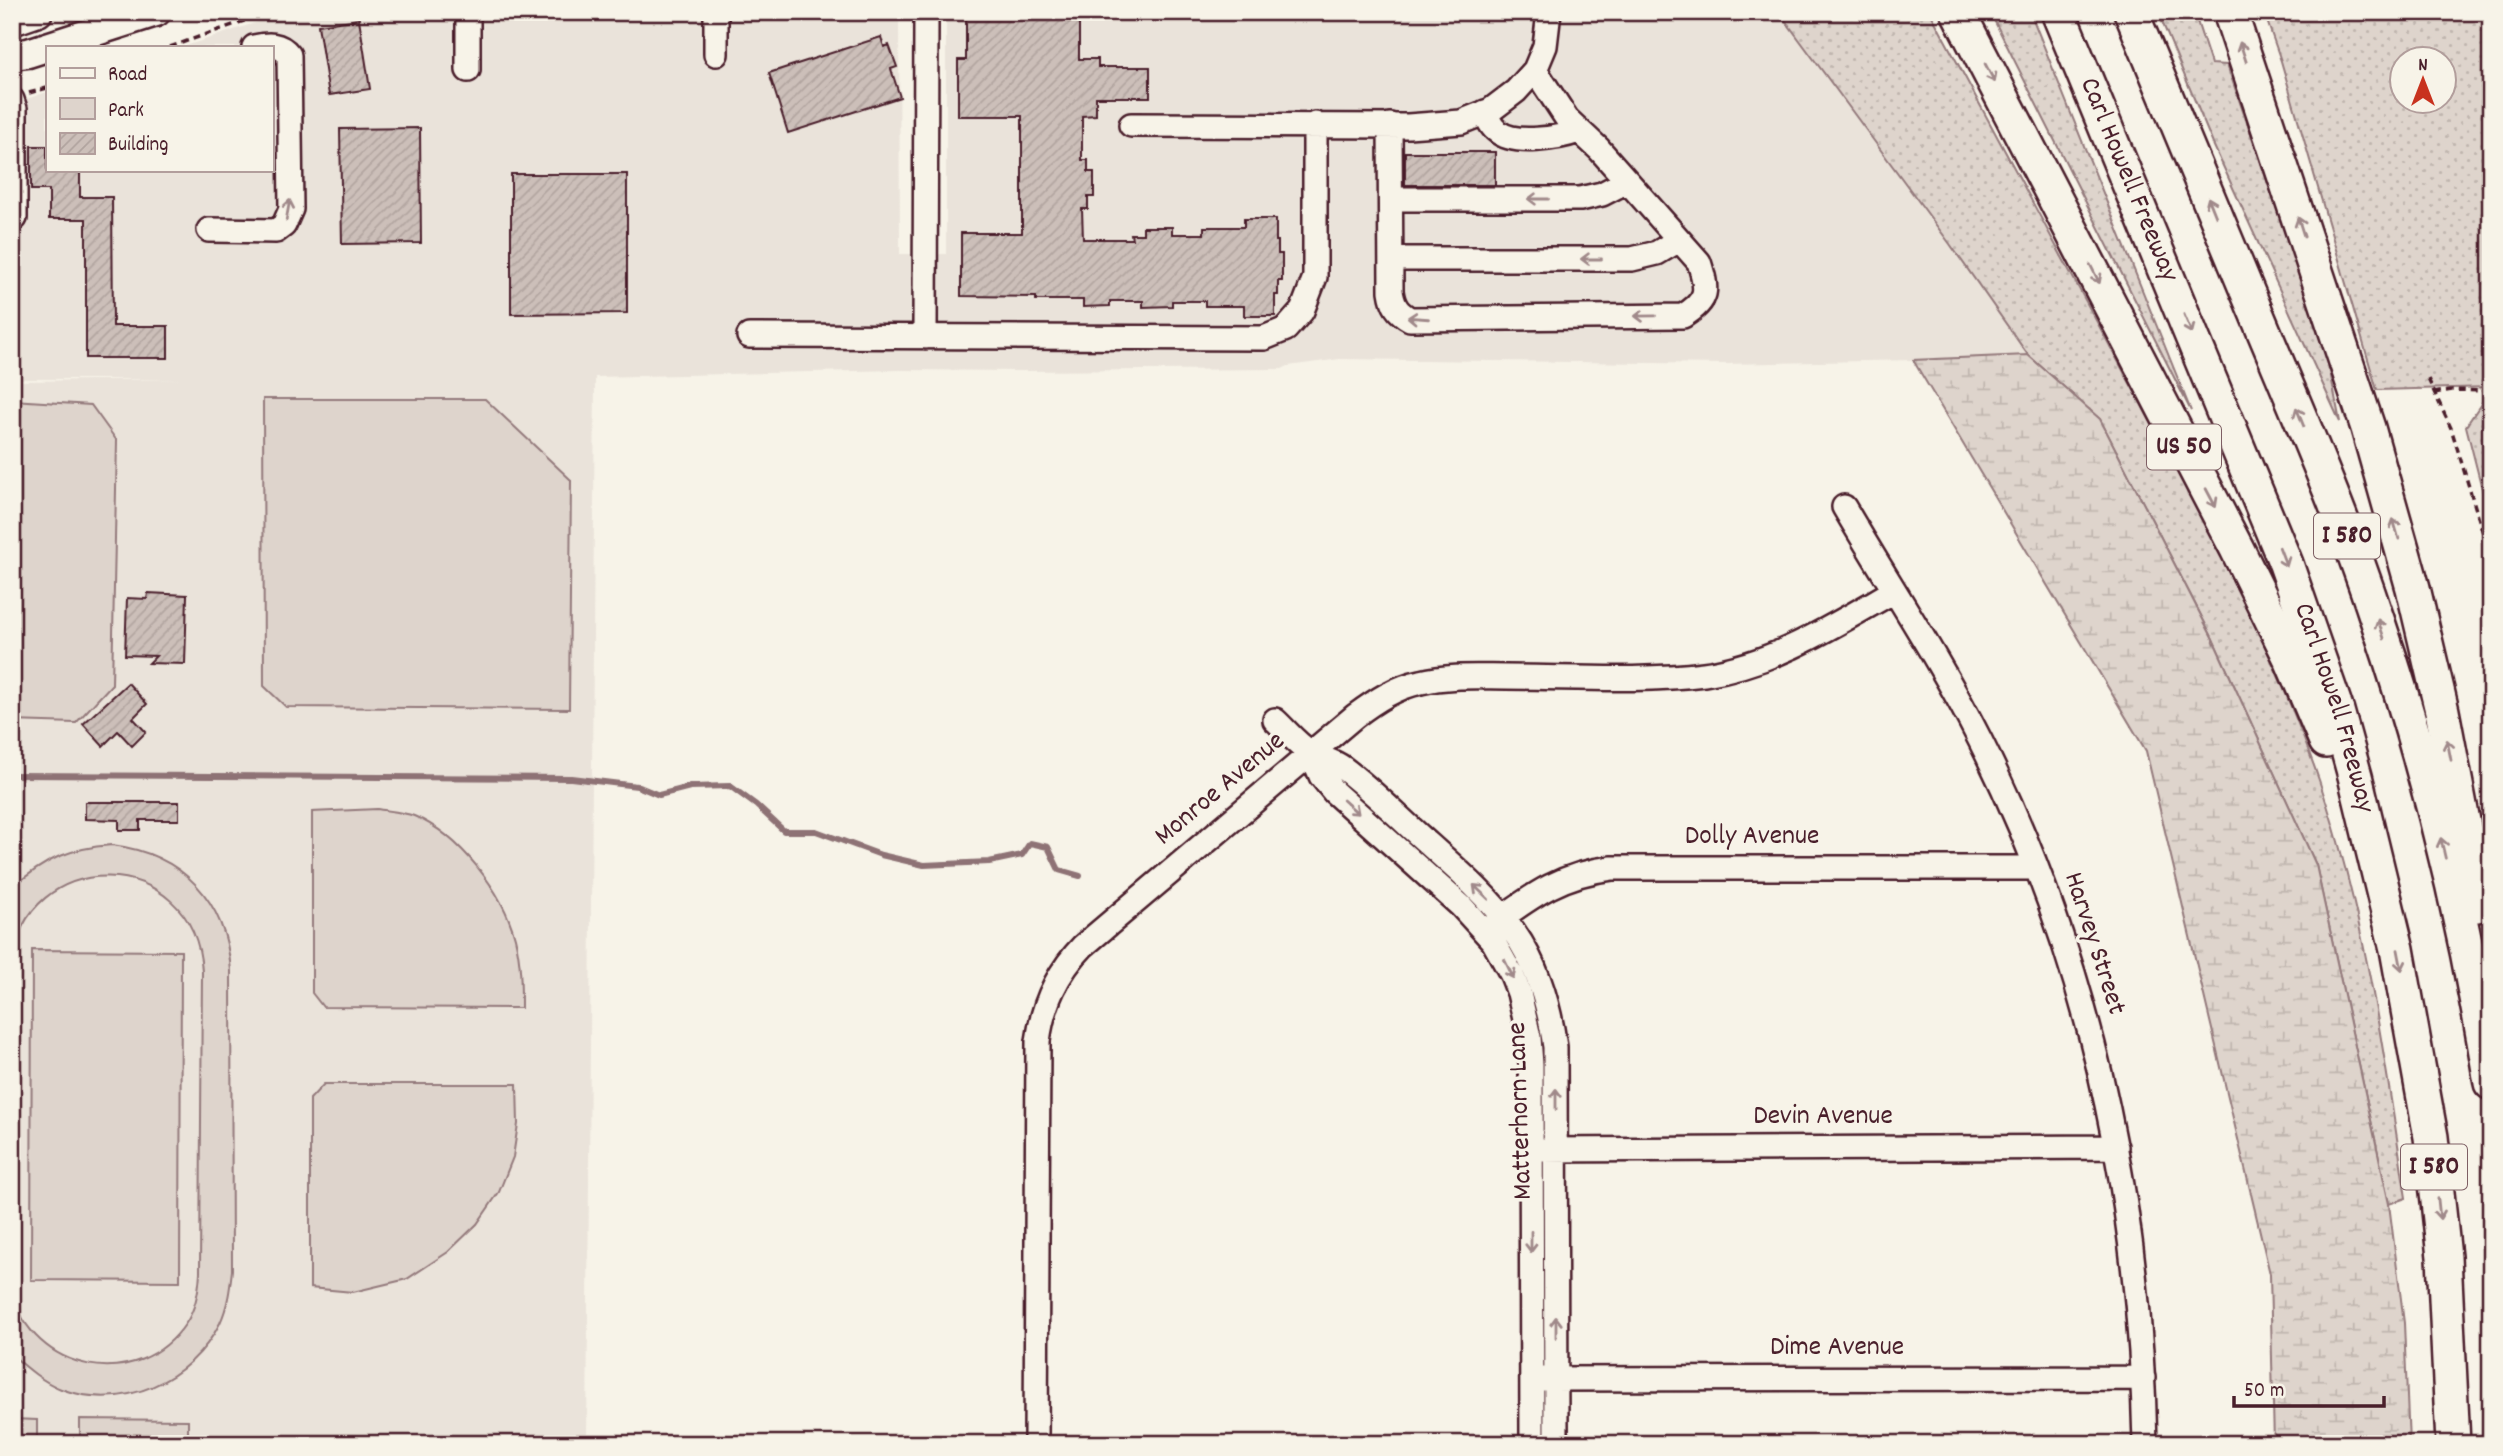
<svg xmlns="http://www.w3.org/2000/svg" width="2503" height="1456" font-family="Dekko,sans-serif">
  <defs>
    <pattern id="grass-dots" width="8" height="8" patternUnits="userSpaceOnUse" patternTransform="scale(1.75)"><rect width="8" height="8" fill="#ded4cc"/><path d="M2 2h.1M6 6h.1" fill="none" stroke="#c0b6af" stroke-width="1.8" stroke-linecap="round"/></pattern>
    <pattern id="wetland-marsh" width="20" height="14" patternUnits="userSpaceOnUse" patternTransform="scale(1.75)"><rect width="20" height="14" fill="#ded4cc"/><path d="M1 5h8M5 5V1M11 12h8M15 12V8" fill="none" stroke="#c0b6af"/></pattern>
    <pattern id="building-hatch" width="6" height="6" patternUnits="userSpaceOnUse" patternTransform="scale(1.75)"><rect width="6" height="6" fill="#ccbfb9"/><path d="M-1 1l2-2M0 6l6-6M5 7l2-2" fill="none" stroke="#b1a49f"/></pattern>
  </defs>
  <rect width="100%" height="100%" fill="#f7f3e8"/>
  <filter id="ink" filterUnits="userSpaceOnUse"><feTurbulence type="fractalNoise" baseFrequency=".0143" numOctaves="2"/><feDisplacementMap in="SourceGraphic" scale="14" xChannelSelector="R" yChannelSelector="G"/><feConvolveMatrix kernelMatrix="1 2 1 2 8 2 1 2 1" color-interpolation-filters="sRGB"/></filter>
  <g filter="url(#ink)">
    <path fill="#eae3da" d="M275,12h624l1,242h46v-242h833l171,232 78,111 -115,5 -188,4 -385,-5 -52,7 -6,3 -261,2 -121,-1 -305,7 -8,1067h-575v-1063l170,-2h-170v-275l35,-12v78h224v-123h-88l84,-28z"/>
    <path fill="url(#grass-dots)" stroke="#947a7c" stroke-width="2" fill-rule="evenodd" d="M1779,12h151c69,130 139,259 209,388 66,124 134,247 180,380 46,136 66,278 87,418l-17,6 -73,-339 -104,-228 -112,-218 -72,-64 -78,-111z
      M1990,12h40l161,399z
      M2158,12h36l17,52 16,1 99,286 14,71 -127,-278z
      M2264,12h227v375l-114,3 -96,-329zM2402,60h42v42h-42z
      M2483,401h8v123l-25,-98z"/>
    <path fill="url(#wetland-marsh)" stroke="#947a7c" stroke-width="2" d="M2028,355l72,64 112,218 104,228 73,339 15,119 5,121h-135l-4,-170 -124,-523 -233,-391z"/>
    <path fill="#ded4cc" stroke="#947a7c" stroke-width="2" d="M263,399h222l86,81 -2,229 -283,-2 -22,-21z
      M12,400l79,5 26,36 -5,243 -36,39 -64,-2z
      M377,809c12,2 26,3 37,7 46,19 89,76 101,122 6,24 6,46 6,70l-198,-1 -11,-14v-181z
      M112,845c71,9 114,56 119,126l1,299c-2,18 -4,36 -12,53 -29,58 -97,89 -159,66 -18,-7 -34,-21 -49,-34v-64c19,82 127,103 174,32 10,-15 13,-33 14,-51l2,-301c-7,-124 -179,-126 -190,-6v-77c33,-29 57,-40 100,-43z
      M32,950l149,1 -1,330 -149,-1z
      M324,1084h193l1,40 -5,33 -14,35 -22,32 -29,28 -41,27 -54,13 -43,-4v-189z
      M12,1419l25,1v24h-25z
      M80,1419l108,1v24h-108z"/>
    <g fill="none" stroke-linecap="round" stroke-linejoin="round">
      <path stroke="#8e7275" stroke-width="6" d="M12,775l559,3 66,8 22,9 31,-8 40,-1 26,19 28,26h32l65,24 43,10 65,-3 33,-7 8,-12 18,4 11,23 21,6"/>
    </g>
    <path fill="url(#building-hatch)" stroke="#4a1f2b" stroke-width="2" d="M966,12h113v47h19v8h52v30h-54v18l-14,1v44h6v12h6v25h-6v12h-6l1,30h49l-1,-5h12v-7h29v7h32v-7h40v-8h32v22h2v13h4v27h-4v14h-3v21h-31v-10h-39v-5h-33v5l-29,1v-6h-33v5l-27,1v-7h-47v-3l-75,-1v-63h61v-117h-64v-56h8z
      M359,19l11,70 -41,6 -11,-70z
      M881,37l3,10 5,-2 8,22 -6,2 9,28 -112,36 -19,-60z
      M420,128l1,115 -79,1 -2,-115z
      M31,146h16v24h33v27h32l1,129h55v32h-82v-139h-37v-29h-18z
      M1405,152h90v33h-90z
      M511,174h116v139l-116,1z
      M148,593l39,2 -2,69 -36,-1 7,-7 -31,-1 2,-57 20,1z
      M128,683l19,21 -14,14 13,14 -14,14 -14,-15 -15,15 -20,-22z
      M85,802h94v18h-39v10h-21v-10l-34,-1z"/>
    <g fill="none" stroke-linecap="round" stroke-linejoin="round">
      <g stroke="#4a1f2b" stroke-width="28">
        <path id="minor" d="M468,12v58
          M716,12v42
          M12,100l3,9v109
          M1485,112c3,7 6,15 12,19 17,15 62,7 82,0
          M1131,125l277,1 53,-4 30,-12 25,-19 19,-21 10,-24 4,-34
          M1390,125l1,166c2,14 6,21 19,28l273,-3c26,-16 25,-26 16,-54l-100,-113 -32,-30 -32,-49
          M1391,199h189l22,-5 25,-13
          M209,230l67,1 8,-6 7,-16 -2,-154c-9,-12 -21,-11 -35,-8
          M1391,259h241l25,-6 22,-13
          M749,336l515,2 22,-9 16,-18 13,-34v-153
          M925,337l1,-325
          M1844,507c45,77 96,153 136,233 111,221 160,457 165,704
          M1275,720c11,10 22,24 35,32 10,7 23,8 33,16 28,21 53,47 80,71 75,67 117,102 132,208l1,397
          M1311,753l10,23 13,16 127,114 32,35 19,34 7,18 10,44 2,27 1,380
          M1493,924c40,-29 68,-50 119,-56h424
          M1541,1150l575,-3
          M1542,1379l601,-1
          M1036,1444l2,-403c5,-38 19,-68 45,-95l272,-230c20,-15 41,-29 66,-34 28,-7 57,-5 85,-5 63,0 136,5 198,-3 70,-10 129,-48 190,-83"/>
      </g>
      <g stroke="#4a1f2b" stroke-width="33">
        <path id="major" d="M12,21l26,-9
          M12,55l16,-2 128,-41"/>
      </g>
      <g stroke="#4a1f2b" stroke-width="38">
        <g id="highway">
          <path d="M1958,12l279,537 54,110 35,82"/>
          <path id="s1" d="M2058,12l228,552 51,147 18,65 42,173 34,188 13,120 9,187"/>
          <path d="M2131,12c43,104 86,207 129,310 41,98 84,196 117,297 51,151 89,306 114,464"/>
          <path d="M2230,12l138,416 45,160 29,123 24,126 11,68"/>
        </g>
      </g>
      <path stroke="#4a1f2b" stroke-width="3.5" stroke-dasharray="7 5" stroke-linecap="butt" d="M170,47l77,-27 11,-8
        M29,93l18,-5
        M2428,379l23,49 40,131
        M2434,393l18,-3 39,1"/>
      <use href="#minor" stroke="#f7f3e8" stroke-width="23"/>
      <use href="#major" stroke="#f7f3e8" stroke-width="28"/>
      <use href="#highway" stroke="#f7f3e8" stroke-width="33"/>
    </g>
    <defs><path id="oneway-shaft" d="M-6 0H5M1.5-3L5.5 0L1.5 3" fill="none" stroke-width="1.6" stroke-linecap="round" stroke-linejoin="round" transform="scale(1.75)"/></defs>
    <g stroke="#a0898a">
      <use href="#oneway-shaft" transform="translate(2243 52) rotate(-108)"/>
      <use href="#oneway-shaft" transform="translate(1990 73) rotate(62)"/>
      <use href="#oneway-shaft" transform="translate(1538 199) rotate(180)"/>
      <use href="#oneway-shaft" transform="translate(2212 207) rotate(-112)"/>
      <use href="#oneway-shaft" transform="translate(288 210) rotate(-80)"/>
      <use href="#oneway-shaft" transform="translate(2301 227) rotate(-108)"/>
      <use href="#oneway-shaft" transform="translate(1591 259) rotate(180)"/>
      <use href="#oneway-shaft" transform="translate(2095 274) rotate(63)"/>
      <use href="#oneway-shaft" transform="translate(1645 316) rotate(179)"/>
      <use href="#oneway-shaft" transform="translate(1418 318) rotate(-176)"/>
      <use href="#oneway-shaft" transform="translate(2188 324) rotate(67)"/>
      <use href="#oneway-shaft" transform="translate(2300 417) rotate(-112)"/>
      <use href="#oneway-shaft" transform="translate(2211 498) rotate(62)"/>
      <use href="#oneway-shaft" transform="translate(2396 529) rotate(-106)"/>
      <use href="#oneway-shaft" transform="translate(2283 557) rotate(69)"/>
      <use href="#oneway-shaft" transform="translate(2381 629) rotate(-108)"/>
      <use href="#oneway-shaft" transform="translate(2449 750) rotate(-101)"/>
      <use href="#oneway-shaft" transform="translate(1351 807) rotate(42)"/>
      <use href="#oneway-shaft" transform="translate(2443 848) rotate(-103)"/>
      <use href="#oneway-shaft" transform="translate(1481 892) rotate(-136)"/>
      <use href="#oneway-shaft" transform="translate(2400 960) rotate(79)"/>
      <use href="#oneway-shaft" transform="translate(1509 969) rotate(64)"/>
      <use href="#oneway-shaft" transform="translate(1556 1099) rotate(-90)"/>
      <use href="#oneway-shaft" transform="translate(2439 1209) rotate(84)"/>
      <use href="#oneway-shaft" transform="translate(1531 1242) rotate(90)"/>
      <use href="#oneway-shaft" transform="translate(1556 1327) rotate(-90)"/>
    </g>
  </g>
  <g text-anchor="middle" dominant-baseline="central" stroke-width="7" stroke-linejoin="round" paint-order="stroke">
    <g fill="#f7f3e8" stroke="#7e5f64" stroke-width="2">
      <rect x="2147" y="424.5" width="74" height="45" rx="5"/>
      <rect x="2314" y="513.5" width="66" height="45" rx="5"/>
      <rect x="2401" y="1144.5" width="66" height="45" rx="5"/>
    </g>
    <g font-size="26" font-weight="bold" fill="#4a1f2b">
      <text x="2184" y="447">US 50</text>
      <text x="2347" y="536">I 580</text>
      <text x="2434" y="1167">I 580</text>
    </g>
    <g font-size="28" fill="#4a1f2b" stroke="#f7f3e8">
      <text stroke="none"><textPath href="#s1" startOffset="182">Carl Howell Freeway</textPath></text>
      <text stroke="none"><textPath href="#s1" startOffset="749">Carl Howell Freeway</textPath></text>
      <text transform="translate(1221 790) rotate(-40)">Monroe Avenue</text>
      <text x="1752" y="838">Dolly Avenue</text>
      <text transform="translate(2093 944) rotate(72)">Harvey Street</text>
      <text transform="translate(1522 1111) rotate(-92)">Matterhorn Lane</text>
      <text x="1823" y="1118">Devin Avenue</text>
      <text x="1837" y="1349">Dime Avenue</text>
    </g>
  </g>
  <rect width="2503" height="1456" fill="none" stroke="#f7f3e8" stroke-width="42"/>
  <rect x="21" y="21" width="2461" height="1414" fill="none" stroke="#4a1f2b" stroke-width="2.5" filter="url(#ink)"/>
  <rect x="46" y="46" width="228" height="126" fill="#f7f3e8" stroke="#b29e9c" stroke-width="2"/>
  <rect x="60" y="68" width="35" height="10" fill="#f7f3e8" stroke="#b29e9c" stroke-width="2"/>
  <text x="108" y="80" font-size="21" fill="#4a1f2b">Road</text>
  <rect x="60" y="98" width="35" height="21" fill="#ded4cc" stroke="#b29e9c" stroke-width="2"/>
  <text x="108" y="116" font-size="21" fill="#4a1f2b">Park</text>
  <rect x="60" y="133" width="35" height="21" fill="url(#building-hatch)" stroke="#b29e9c" stroke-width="2"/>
  <text x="108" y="150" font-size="21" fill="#4a1f2b">Building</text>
  <g transform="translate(2423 80)"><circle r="33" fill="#f7f3e8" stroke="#b29e9c" stroke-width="2"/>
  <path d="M0-5L12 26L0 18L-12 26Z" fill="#c8321e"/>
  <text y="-10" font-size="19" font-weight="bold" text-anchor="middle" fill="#4a1f2b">N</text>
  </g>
  <path d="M2234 1396v10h150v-10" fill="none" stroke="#4a1f2b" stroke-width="3.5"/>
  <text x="2244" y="1396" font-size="21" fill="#4a1f2b" stroke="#f7f3e8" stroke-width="5" paint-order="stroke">50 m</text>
</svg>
